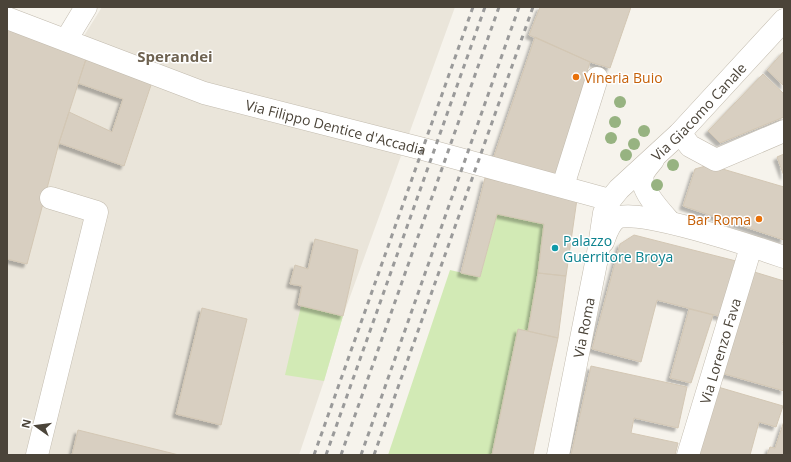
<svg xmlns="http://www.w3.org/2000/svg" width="791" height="462" font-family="'Open Sans',sans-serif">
  <defs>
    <filter id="shadow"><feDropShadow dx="-3.5" dy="3.5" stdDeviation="1" flood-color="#0004"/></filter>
  </defs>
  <rect width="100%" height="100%" fill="#f6f3ec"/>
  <path fill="#eae5da" d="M7,7h6l17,10 52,22 20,-32h353l-112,309 -19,65 -25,74h-292z"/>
  <path fill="#d2eab5" d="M497,214l47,10 -6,49 -10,58 -10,-1 -26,125h-104l62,-185 30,7z
    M301,306l42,10 -19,65 -39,-6z"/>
  <path fill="#d8cfc1" stroke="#d3c7b4" filter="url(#shadow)" d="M540,7h91l-21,61 -20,-6 -61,-27z
    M7,23l80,33 -28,87 -32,121 -20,-5z
    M535,37l55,25 -34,113 -63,-16z
    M784,51v35l-17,-16z
    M87,56l66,23 -29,87 -65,-23 10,-31 43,20 11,-33 -45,-16z
    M763,74l21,20v23l-64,26 -12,-12z
    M784,154v22l-7,-19z
    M709,165l75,22v53l-101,-34 12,-37z
    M485,178l92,21 -11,77 -28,-3 6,-49 -47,-10 -17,63 -19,-4z
    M634,235l106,27 -14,56 -69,-18 -16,62 -49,-13 28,-105z
    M315,239l43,11 -15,66 -45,-11 4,-19 -12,-2 5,-19 13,4z
    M751,271l33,10v57l-2,6 2,1v46l-63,-18z
    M538,273l28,3 -8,62 -30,-7z
    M202,308l45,11 -26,106 -45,-11z
    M689,309l24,6 -22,68 -21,-5z
    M518,329l40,9 -25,117h-41z
    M591,366l96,21 -9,41 -44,-10 -3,15 47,10 -3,12h-104z
    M718,387l65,19 -7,21 -17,-5 -9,33h-51z
    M784,421v34h-17l3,-8 5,1z
    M78,430l101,25h-107z"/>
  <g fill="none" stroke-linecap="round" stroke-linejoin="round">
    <g stroke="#c2bbae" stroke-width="23">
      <g id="minor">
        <path id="s1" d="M7,18l197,75 219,56 187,51"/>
        <path d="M66,40l20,-33"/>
        <path d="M680,133l10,13 26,14 68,-29"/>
        <path d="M653,160c-3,4 -8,9 -10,14 -4,15 18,38 27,48"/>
        <path d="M563,186l34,-108"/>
        <path d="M603,242c3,-8 6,-19 14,-24 19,-11 141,30 167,39"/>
        <path d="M37,455l60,-243 -46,-14"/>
        <path id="s2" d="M558,455l40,-202 6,-40 6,-13 9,-11 61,-56 104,-113"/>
        <path id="s3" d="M688,455l63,-208"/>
      </g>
    </g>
    <use href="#minor" stroke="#fff" stroke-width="22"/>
    <path stroke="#9a9a9a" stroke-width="3" stroke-dasharray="5 5" stroke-linecap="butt" d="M314,455l159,-448
      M326,455l159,-448
      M341,455l158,-448
      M361,455l158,-448
      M374,455l159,-448"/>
  </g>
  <g fill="#97b381">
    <circle cx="620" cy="102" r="6"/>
    <circle cx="615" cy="122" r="6"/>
    <circle cx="644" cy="131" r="6"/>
    <circle cx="611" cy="138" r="6"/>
    <circle cx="634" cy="144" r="6"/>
    <circle cx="626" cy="155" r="6"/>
    <circle cx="673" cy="165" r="6"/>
    <circle cx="657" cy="185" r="6"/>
  </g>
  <g fill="#e8710a" stroke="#fff" stroke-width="1.5">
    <circle cx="576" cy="77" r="4"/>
    <circle cx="759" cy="219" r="4"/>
  </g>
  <circle fill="#0f9aa8" stroke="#fff" stroke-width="1.5" cx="555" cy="248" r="4"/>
  <g text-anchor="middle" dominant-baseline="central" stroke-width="3" stroke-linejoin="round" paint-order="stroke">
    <g font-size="14" fill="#c56008" stroke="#fff" text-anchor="start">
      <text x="584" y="77">Vineria Buio</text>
      <text x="751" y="219" text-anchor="end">Bar Roma</text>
    </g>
    <g font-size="14" fill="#4b4439" stroke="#fff">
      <text stroke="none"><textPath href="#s2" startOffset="386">Via Giacomo Canale</textPath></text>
      <text stroke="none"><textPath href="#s1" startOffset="347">Via Filippo Dentice d'Accadia</textPath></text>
      <text stroke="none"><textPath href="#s2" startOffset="130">Via Roma</textPath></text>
      <text stroke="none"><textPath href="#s3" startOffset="109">Via Lorenzo Fava</textPath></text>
    </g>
    <g font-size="14" fill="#0d838f" stroke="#fff" text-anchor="start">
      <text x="563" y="240">Palazzo<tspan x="563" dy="16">Guerritore Broya</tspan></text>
    </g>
    <g font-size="15" font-weight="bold" fill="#6e6250" stroke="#fff">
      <text x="175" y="56">Sperandei</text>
    </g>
  </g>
  <rect width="791" height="462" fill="none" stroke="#4b4439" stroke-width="16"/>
  <g transform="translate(36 426) rotate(284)" stroke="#ffffff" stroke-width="3" paint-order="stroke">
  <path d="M0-3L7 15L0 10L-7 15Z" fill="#4b4439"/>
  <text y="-6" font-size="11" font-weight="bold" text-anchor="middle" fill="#4b4439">N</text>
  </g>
</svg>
